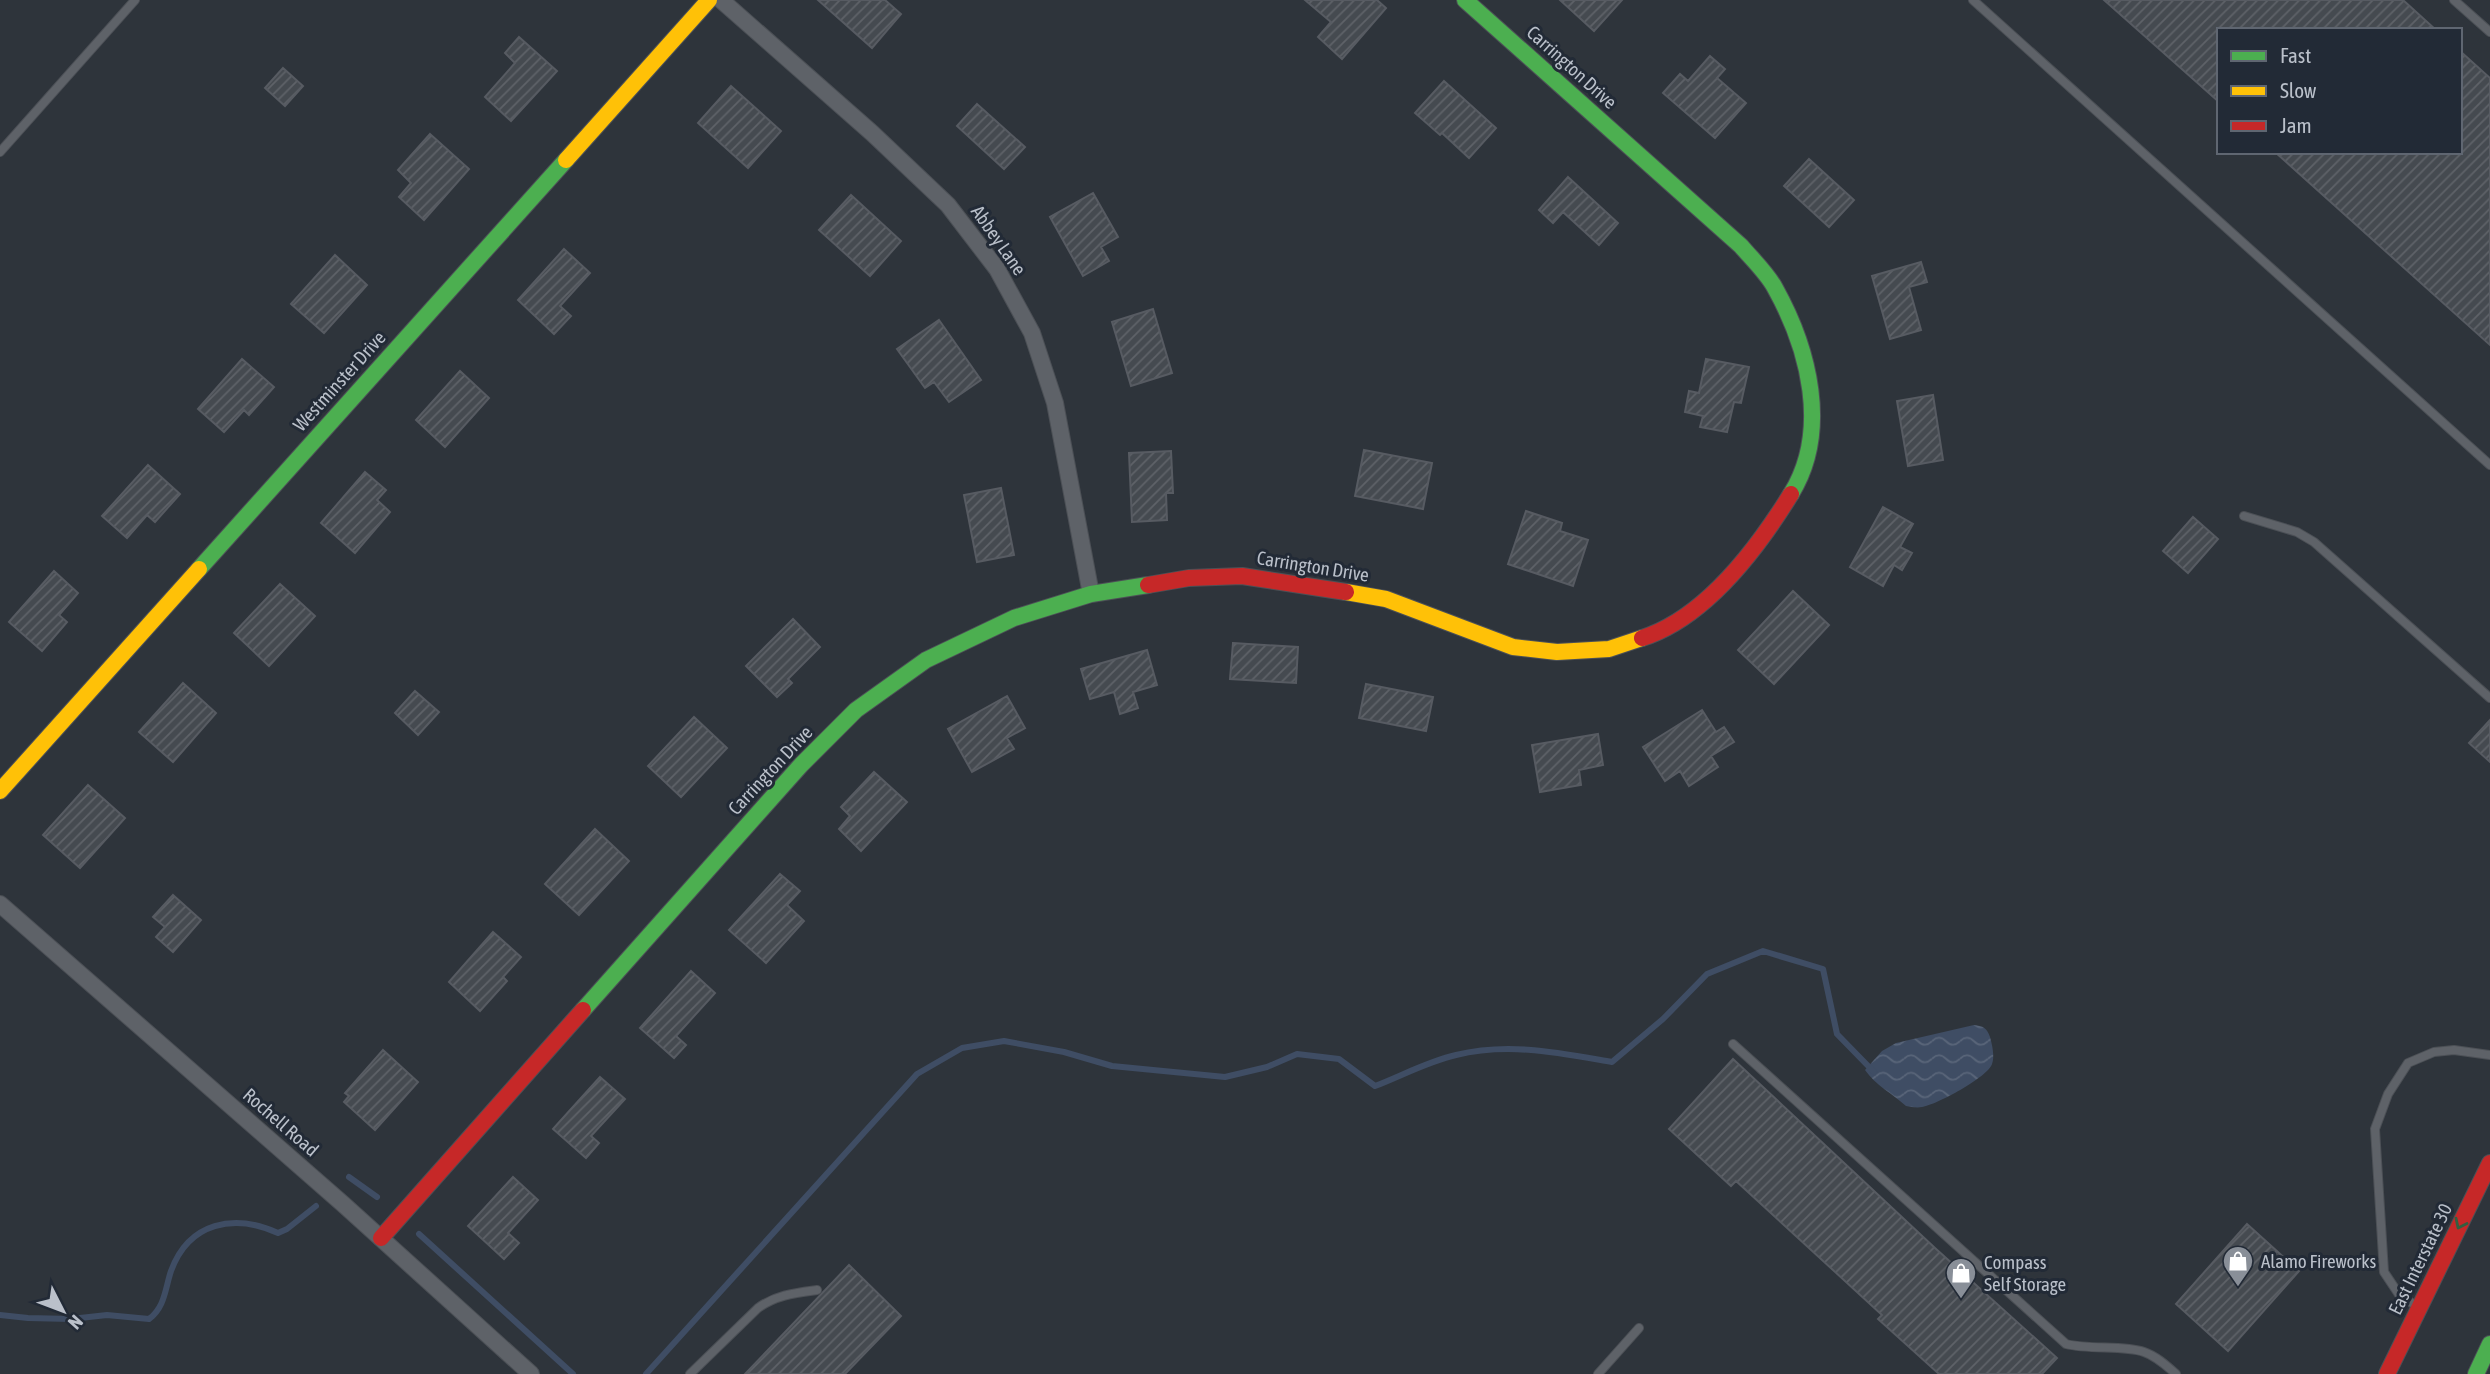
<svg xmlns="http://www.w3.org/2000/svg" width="2490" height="1374" font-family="'Asap Condensed',sans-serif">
  <defs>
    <pattern id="water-waves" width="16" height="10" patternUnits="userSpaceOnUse" patternTransform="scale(1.75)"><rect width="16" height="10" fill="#3f4d64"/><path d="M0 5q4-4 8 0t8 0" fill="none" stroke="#596579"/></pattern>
    <pattern id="building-hatch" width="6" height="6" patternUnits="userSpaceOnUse" patternTransform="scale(1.75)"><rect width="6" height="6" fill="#454a50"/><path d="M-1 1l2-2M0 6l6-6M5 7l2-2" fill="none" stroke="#5e6268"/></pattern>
  </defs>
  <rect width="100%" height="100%" fill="#2e343b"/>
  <path fill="url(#water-waves)" d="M1974,1025c9,1 13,3 16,12 2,7 5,20 2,27 -4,13 -56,41 -70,43 -5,1 -11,0 -16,-1 -14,-13 -30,-20 -41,-36l17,-19 14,-8z"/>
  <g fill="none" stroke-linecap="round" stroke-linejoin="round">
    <path stroke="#3f4d64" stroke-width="6" d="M349,1177l28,20
      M419,1234l154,140
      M0,1315l28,3 43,1 36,-4 42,4c16,-12 16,-30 22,-48 18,-49 63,-58 107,-38l9,-4 29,-23
      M646,1374l271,-300 45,-26 42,-7 60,11 48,14 113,11 42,-10 30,-13 42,5 36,27c26,-10 54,-25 81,-31 53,-13 104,-2 156,7l51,-43 44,-45 56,-23 60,18 14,65 37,38"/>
  </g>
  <path fill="url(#building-hatch)" stroke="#575b62" stroke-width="2" d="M818,0h67l16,14 -29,34z
    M1305,0h72l9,8 -44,51 -24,-22 13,-15z
    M1560,0h62l-28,31z
    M2104,0h299l33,30h-217v72z
    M519,37l38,34 -46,50 -26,-24 30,-34 -10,-10z
    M2460,51l30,27v267l-215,-193h185z
    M1710,56l15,13 -8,9 29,25 -31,35 -52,-45 17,-19 8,7z
    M283,68l20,18 -18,20 -20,-18z
    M1444,81l52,47 -27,30 -27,-25 -2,2 -25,-22z
    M731,86l50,45 -33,37 -50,-45z
    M977,104l48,43 -21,22 -47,-43z
    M430,134l39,35 -45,51 -25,-23 12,-14 -13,-13z
    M1809,159l45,41 -25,27 -45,-41z
    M1568,177l50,46 -19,22 -36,-33 -10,11 -14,-13z
    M1093,193l25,44 -17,10 8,14 -26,15 -33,-59z
    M851,195l50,46 -31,35 -51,-46z
    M564,249l26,24 -30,33 11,10 -17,18 -36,-34z
    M335,255l32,30 -43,48 -33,-29z
    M1921,262l6,20 -18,5 12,43 -31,9 -18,-63z
    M1153,309l19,64 -41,13 -19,-64z
    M939,320l42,60 -32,22 -15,-20 -9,6 -28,-39z
    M242,359l32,28 -25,28 -5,-5 -20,22 -26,-23z
    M1706,359l43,8 -8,36 -7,-1 -7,30 -27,-5 3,-11 -18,-4 4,-21 10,2z
    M460,371l29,27 -44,49 -29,-27z
    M1933,395l10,65 -35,6 -11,-65z
    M1364,450l68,13 -9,46 -68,-13z
    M1171,451l2,42h-7l1,27 -35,2 -3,-69z
    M148,465l32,29 -25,28 -8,-7 -20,23 -25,-22z
    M365,472l21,18 -9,10 13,12 -35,41 -34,-30z
    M1001,488l13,67 -37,7 -13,-67z
    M1883,507l30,17 -13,23 12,6 -10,17 -8,-5 -11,21 -33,-19z
    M1526,511l36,12 -2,8 28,9 -15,46 -65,-22z
    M2193,517l25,22 -30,34 -25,-22z
    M54,571l24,22 -19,22 8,7 -25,29 -33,-29z
    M280,584l35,32 -46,50 -35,-33z
    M1793,591l36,34 -55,59 -36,-34z
    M793,619l27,28 -32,32 4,4 -15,14 -31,-31z
    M1233,643l65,4 -2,36 -66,-4z
    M1147,650l10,35 -24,7 5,16 -18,6 -6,-22 -24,7 -9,-30z
    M183,683l33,30 -43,49 -34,-30z
    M1366,684l67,13 -7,34 -67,-13z
    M415,691l24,21 -21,23 -23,-22z
    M1007,696l18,32 -18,10 7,11 -42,23 -24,-43z
    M1702,710l14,22 8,-5 10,15 -23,14 7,11 -29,19 -9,-15 -15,10 -22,-34z
    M694,717l33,31 -46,49 -33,-31z
    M2490,720v42l-21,-19z
    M1598,734l5,31 -24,5 2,15 -41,7 -8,-47z
    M874,772l33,30 -46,49 -22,-22 11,-13 -9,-9z
    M88,785l37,33 -45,50 -37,-33z
    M595,829l34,32 -50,54 -34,-31z
    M780,874l20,17 -13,14 17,16 -38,42 -37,-33z
    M173,895l28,25 -28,32 -17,-15 9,-10 -12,-10z
    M493,932l28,25 -18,20 4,4 -27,30 -31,-29z
    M691,971l24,22 -39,43 10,9 -12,13 -34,-30z
    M383,1050l35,32 -43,48 -31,-28 5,-6 -4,-3z
    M1733,1059l202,189 122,110 -15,16h-103l-61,-55 4,-4 -146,-134 -5,5 -62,-57z
    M600,1077l25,22 -34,37 8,7 -13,15 -33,-29z
    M513,1177l25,23 -30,33 11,10 -15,16 -36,-33z
    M2247,1224l52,47 -71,80 -52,-47z
    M849,1265l52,51 -56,58h-100z"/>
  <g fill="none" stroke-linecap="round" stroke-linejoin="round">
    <g stroke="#4c5056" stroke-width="10">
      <path id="lane" d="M1973,0l517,465
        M2454,0l36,32
        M0,152l135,-152
        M2244,516l53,16 17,10 176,156
        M1733,1044l333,300c24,6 58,1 78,8 12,4 23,14 32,22
        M2417,1306l-17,-10 -16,-24 -9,-143 13,-35 20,-31 26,-11 20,-2 36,5
        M690,1374l68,-66c18,-13 37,-15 59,-18
        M1598,1374l41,-46"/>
    </g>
    <g stroke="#4c5056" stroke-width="18">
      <path id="street" d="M721,0l151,133 76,72 49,64 35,64 23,70 36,191
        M0,904l343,300 188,170"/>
    </g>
    <g stroke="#4c5056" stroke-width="18">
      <path id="fast" d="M1465,0l276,246c11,13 26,27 34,42 34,61 55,143 16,206
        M199,569l367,-409
        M583,1010l218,-245 55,-55 70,-50 88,-42 77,-24 57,-9
        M2476,1374l14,-30"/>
    </g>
    <g stroke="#4c5056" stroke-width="18">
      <path id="slow" d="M566,160l143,-160
        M1346,592l40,7 127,48 44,5 52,-3 33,-11
        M0,791l199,-222"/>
    </g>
    <g stroke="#4c5056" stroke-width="18">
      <path id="jam" d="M1148,585l41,-7 53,-2 104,16
        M1642,638c63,-20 115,-89 149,-144
        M381,1238l202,-228
        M2387,1374l103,-211"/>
    </g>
    <use href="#lane" stroke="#5e6268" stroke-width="8"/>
    <use href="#street" stroke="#5e6268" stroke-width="16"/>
    <use href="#fast" stroke="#4caf50" stroke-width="16"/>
    <use href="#slow" stroke="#ffc107" stroke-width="16"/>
    <use href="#jam" stroke="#c62828" stroke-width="16"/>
  </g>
  <defs><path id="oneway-chevron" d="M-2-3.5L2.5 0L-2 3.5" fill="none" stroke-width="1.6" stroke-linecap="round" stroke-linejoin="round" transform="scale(1.75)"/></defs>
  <use stroke="#335f40" href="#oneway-chevron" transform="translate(2460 1224) rotate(116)"/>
  <defs>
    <g id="shop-pin" transform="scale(1.575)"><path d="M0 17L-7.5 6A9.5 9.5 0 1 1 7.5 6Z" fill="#898f98" stroke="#222a36"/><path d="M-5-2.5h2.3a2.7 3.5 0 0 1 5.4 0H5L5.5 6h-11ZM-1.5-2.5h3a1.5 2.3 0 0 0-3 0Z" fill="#fff"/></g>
  </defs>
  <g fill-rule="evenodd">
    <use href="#shop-pin" x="2238" y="1261"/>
    <use href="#shop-pin" x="1961" y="1273"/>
  </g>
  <g text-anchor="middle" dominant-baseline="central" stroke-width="6" stroke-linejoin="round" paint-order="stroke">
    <g font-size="19" fill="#bac0ca" stroke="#222a36">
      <text transform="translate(1572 67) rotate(42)">Carrington Drive</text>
      <text transform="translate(999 240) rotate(55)">Abbey Lane</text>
      <text transform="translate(339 381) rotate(-48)">Westminster Drive</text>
      <text transform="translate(1313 566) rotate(9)">Carrington Drive</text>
      <text transform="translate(770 770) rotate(-47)">Carrington Drive</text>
      <text transform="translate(281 1122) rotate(41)">Rochell Road</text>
      <text transform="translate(2420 1259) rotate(-64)">East Interstate 30</text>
    </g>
    <g font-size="19" fill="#bac0ca" stroke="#222a36" text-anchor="start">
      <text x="2261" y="1261">Alamo Fireworks</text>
      <text x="1984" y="1262">Compass<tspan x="1984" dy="22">Self Storage</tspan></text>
    </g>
  </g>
  <rect x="2217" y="28" width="245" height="126" fill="#222a36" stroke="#5f6671" stroke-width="2"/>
  <rect x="2231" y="51" width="35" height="10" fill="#4caf50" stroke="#5f6671" stroke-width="2"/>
  <text x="2280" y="63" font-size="21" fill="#bac0ca">Fast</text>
  <rect x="2231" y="86" width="35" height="10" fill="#ffc107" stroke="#5f6671" stroke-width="2"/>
  <text x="2280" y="98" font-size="21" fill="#bac0ca">Slow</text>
  <rect x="2231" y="121" width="35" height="10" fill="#c62828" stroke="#5f6671" stroke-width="2"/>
  <text x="2280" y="133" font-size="21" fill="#bac0ca">Jam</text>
  <g transform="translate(63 1311) rotate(132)" stroke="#222a36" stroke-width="5" paint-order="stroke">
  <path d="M0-5L12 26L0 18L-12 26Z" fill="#bac0ca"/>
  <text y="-10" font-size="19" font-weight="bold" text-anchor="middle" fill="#bac0ca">N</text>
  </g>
</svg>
